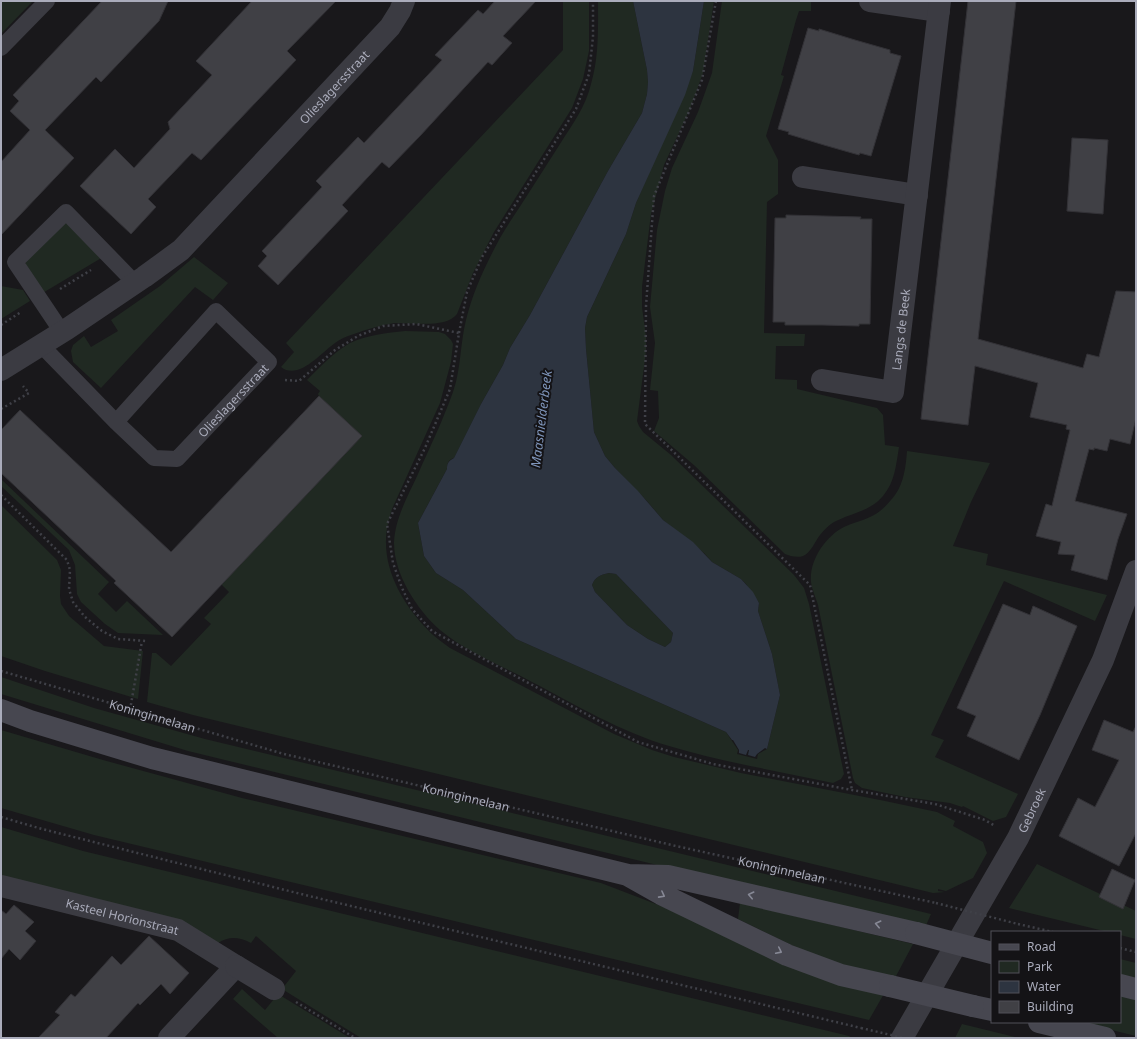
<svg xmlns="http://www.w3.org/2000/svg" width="1137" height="1039" font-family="'Noto Sans',sans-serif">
  <rect width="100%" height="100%" fill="#19181b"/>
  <path fill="#202922" d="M1,1h32l-32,33z
    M563,1h26v50l-6,28 -11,29 -78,124 -21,41 -16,41c-12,15 -44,8 -62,9 -14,2 -28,6 -41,11 -7,2 -14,5 -19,9 -14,10 -37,38 -54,24l13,-15 -8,-9 277,-293z
    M598,1h35l14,69 1,12 -1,12 -5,19 -34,58 -78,144 -20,33 -7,17 -22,39 -27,54c-6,2 -7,6 -7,11l-29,54 6,33 12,17 27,17 53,49 210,93 12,18 -1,4 20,5 1,-5 9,-5 13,-54 -8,-41 -14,-43 1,-8 -13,-19 -5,-5 -29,-17 -8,-9 -41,-33 -17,-20 -31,-32 -10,-12 -11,-24 -8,-83 -1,-21 2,-11 39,-83 10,-31 57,-132 11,-70h10l-11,72 -13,36 -26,56 -13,49 -9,73v20l4,30v14l-9,70 2,5 4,6 28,23 123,120 10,13 5,16 35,170 -3,5 -8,4c-55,-12 -111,-21 -164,-37 -48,-14 -93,-41 -137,-64 -30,-16 -67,-31 -92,-52 -23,-20 -46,-56 -46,-87 1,-25 14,-47 24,-69 12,-27 25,-54 35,-82 8,-23 7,-48 13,-72 7,-29 20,-56 34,-82 6,-11 14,-22 21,-33 13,-20 26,-41 39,-61 12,-19 26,-38 31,-60 8,-27 7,-55 7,-83z
    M722,1h89v10h-12l-3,9 -15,55 3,1 -18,60 12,24v34l-11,8 -3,131 41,1 -1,12h-28l-1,33 22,1v9l80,19 6,7 2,30 14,2c-3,18 -4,35 -16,49 -10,12 -24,16 -38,21 -3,2 -8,3 -11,5 -5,3 -10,8 -14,13 -5,6 -9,18 -17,21 -6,2 -13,0 -18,-2l-90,-88 -41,-35 5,-13 -1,-27 -8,-1 5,-47 -5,-36 7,-77 8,-39 7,-23 26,-56 14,-39z
    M65,223l6,2 32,32 -62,37 -16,-27 2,-9z
    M194,257l34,26 -15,17 -18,-13 -94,101 -28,-26 -2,-11 2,-6 11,-9 7,11 27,-16 -7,-11 49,-34z
    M1,286l22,4 7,11 -29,18z
    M405,331l34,1 6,2 6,6 2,4 -2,18 -11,41 -48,106c-3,10 -6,20 -6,31 -1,33 18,65 40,88 7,8 16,14 24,20l164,86 38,16 22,7 67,16 144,28 52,11 18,9 -2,5 30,16 4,11 -14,25 -27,13 -8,-2v2l7,1 -12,1 -740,-178 -46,-13 5,-49h4l15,13 40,-42 -7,-6 25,-26 -8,-8 98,-188 -1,-2 2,-3 -13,-11c13,-13 27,-28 43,-37 17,-8 37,-10 55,-12z
    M907,451l83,12 -19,39 -18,44 35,8 -2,11 121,30 -12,26 -91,-40 -73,154 13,5 -9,17 83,37 -12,23 -13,4 -30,-15 -1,1 -12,-4 -45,-6 -43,-9 -7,-5 -2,-5 -35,-173c-2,-7 -6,-15 -7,-23 -2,-22 15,-46 33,-55 8,-4 18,-6 26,-10 10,-4 19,-14 25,-22 9,-12 11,-30 12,-44z
    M1,479l108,103 -11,12 18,18 11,-11 36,34 -45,-2 -13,-9 -24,-22 -4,-8 -2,-29 -6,-15 -68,-64z
    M1,505l56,55 4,10 -1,26 1,8 8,12 35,30 39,5 -5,48 -93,-28 -44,-15z
    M609,573l7,1 57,59 -2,9 -6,5 -17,-8 -21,-14 -32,-33 -3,-7c3,-8 8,-10 17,-12z
    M1,677l93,31 111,31 726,175 -7,16 -736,-179 -187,-57z
    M1,730l102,30 139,38 359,85 284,109 -16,28 -775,-185 -93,-27z
    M1,827l82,24 766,185 3,2h-491l-79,-49 14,-18 -40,-35 -5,7c-12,-6 -22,-7 -33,0l-217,-65z
    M1037,864l99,47v28l-16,-4v-3h-12l-99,-24z
    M740,903l173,41 -18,34 -53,-13 -26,-8 -78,-38z
    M1120,959l16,4v19l-16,-4z
    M242,989l23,21 13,-16 72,44h-72l-45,-39z
    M1120,994l16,4v38l-57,-14h41z
    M962,1024l57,14h-64z"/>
  <path fill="#2d3440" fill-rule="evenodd" d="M633,1h71l-11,70 -8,24 -49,108 -10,31 -39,83 -2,11 1,21 8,83 11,24 10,12 23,23 25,29 30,22 19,20 29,17 12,13 6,11 -1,8 14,43 8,41 -13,54 -2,-1 -8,6 -2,3 -7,-2 1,-5h-1l-2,5 -7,-2v-3l-6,-10h-1l-6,-8 -210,-93 -53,-49 -27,-17 -12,-17 -6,-33 29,-54c0,-5 1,-8 7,-11l27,-54 22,-39 7,-17 20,-33 78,-144 34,-58 5,-19 1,-12 -1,-12zM609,573l7,1 57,59 -2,9 -6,5 -17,-8 -21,-14 -32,-33 -3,-7c3,-8 8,-10 17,-12z"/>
  <path fill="#404045" stroke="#333237" d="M102,1h66l-9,20 -58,61 -5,-5 -51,53 29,28 -73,77v-73l29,-32 -20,-19 9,-10 -6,-6z
    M252,1h84l-49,50 9,9 -95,100 -9,-7 -44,46 8,8 -25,27 -51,-48 35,-37 19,19 36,-39 -2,-7 44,-47 -16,-14z
    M495,1h41l-33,35 9,7 -20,22 -4,-3 -68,74 -31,32 -7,-6 -40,43 6,6 -70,74 -20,-19 9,-10 -5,-5 60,-64 -6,-6 42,-44 6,6 78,-83 -7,-5 43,-45 5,4z
    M968,1h48l-38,338 105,29 4,-14 12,3 17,-66 20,1v126l-6,26 -20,-5 -3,12 -13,-3v2l-5,-1 -14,52 52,13 -9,25 -11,41 -36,-10 4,-15 -17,-1 3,-12 -25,-6 10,-32 6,2 18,-76 -4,-1 1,-4 -37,-8 8,-34 -63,-17 -7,59 -47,-6z
    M808,28l11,3v-2l36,11 35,10v3l11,3 -30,100 -11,-3 -1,2 -35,-10 -36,-11 1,-2 -11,-3z
    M1072,138l36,2 -5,74 -36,-3z
    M786,215l75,2 -1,2h12l-2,105h-11v2l-37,-1h-37v-3h-12l2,-104h11z
    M319,396l43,40 -190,201 -58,-54 2,-2 -115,-108v-43l19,-20 151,142z
    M1003,604l27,11 3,-9 44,20 -37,89 -21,45 -52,-24 9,-20 -19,-8z
    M1104,720l29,12 3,-6v107l-17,33 -60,-30 19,-38 17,9 24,-47 -27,-10z
    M1112,869l23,11 -12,29 -24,-12z
    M14,905l20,17 -9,9 11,10 -16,19 -11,-11 -8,10v-49l5,4z
    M149,936l40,37 -19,21 -9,-10 -21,21 -2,-2 -32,35h-68l22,-23 -5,-3 16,-18 4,3 37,-41 9,9z"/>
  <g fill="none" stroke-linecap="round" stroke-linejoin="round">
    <g stroke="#3f4047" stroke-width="2.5" stroke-dasharray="2 3" stroke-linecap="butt">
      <path d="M716,1l-14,79 -48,116 -8,110 -1,118 165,161 42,205"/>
      <path d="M60,289l31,-19"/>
      <path d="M1,325l20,-13"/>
      <path d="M459,333l8,-41 15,-35 94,-148 13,-35 4,-37v-36"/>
      <path d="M285,380l14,1 36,-31 23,-14 25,-10 33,-2 43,9 -9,56 -25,59 -38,76 6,39 9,25 10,21 20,22 206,111 75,22 139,26 83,14 50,16 10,6"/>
      <path d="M1,409l28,-16 -6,-7"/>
      <path d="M1,495l66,65 3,10 -1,19 4,13 12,15 17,14 16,8 28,2"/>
      <path id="s1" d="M1,671l283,83 392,92 260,57"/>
      <path d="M130,710l12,-69"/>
      <path d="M1,817l41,12 263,66 556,133"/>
      <path d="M1018,924l35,8"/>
      <path d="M1120,948l16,4"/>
      <path d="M296,1002l59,36"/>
    </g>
    <g stroke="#3b3b42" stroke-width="16">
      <path d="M1,48l46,-47"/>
      <path d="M62,332l-47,-70 51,-50 69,71"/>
      <path id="s2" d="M41,345l75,77 38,36 23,1 92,-97 -53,-51 -100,111"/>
    </g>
    <g stroke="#3b3b42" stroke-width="22">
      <path d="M870,1l69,10"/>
      <path d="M803,177l114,18"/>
      <path id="s3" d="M1,370l66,-41 77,-52 37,-27 209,-223 10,-16 4,-10"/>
      <path id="s4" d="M822,380l71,12 47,-391"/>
      <path id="s5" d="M1,886l177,44 58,36 -67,72"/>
      <path d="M236,966l38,23"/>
      <path id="s6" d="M902,1038l116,-200 85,-178 33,-89"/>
    </g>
    <path stroke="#474750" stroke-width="22" d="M1,710l29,11 122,37 476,117 40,1 248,57
      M629,876l32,18 126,61 54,20 49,11
      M1120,985l16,4
      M973,1006l19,4
      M1039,1022l66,16"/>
    <path stroke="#3f4047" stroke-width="2.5" stroke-dasharray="2 3" stroke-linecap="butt" d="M936,903l82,21
      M861,1028l43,10"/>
    <path stroke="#474750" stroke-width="22" d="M916,933l76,20
      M890,986l83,20"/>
  </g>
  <defs><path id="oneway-chevron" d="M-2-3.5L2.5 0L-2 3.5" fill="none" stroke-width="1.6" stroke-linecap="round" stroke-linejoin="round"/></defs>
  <g stroke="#878996">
    <use href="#oneway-chevron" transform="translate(662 895) rotate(28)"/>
    <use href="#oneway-chevron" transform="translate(751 895) rotate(-167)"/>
    <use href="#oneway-chevron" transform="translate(878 924) rotate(-167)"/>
    <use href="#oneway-chevron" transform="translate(779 951) rotate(26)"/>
  </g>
  <g text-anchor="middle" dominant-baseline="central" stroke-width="4" stroke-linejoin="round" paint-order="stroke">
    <g font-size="12" fill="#aaacbb" stroke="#141316">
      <text stroke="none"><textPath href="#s3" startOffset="440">Olieslagersstraat</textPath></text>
      <text stroke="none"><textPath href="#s4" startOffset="135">Langs de Beek</textPath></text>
      <text stroke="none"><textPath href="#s2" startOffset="264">Olieslagersstraat</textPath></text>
      <text stroke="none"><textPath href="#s1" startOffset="158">Koninginnelaan</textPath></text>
      <text stroke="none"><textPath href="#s1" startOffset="482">Koninginnelaan</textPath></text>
      <text stroke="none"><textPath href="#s6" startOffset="262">Gebroek</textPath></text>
      <text stroke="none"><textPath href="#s1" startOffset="806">Koninginnelaan</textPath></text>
      <text stroke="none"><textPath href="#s5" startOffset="125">Kasteel Horionstraat</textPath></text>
    </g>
    <g font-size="13" font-style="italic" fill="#7e94b9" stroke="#141316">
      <text transform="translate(541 419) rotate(-83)">Maasnielderbeek</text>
    </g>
  </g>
  <rect width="1137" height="1039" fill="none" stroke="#aaacbb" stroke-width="4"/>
  <rect x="991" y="931" width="130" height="92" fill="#141316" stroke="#505058"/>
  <rect x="999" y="944" width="20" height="6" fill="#474750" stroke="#505058"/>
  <text x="1027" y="951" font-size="12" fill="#aaacbb">Road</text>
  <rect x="999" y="961" width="20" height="12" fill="#202922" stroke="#505058"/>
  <text x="1027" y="971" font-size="12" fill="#aaacbb">Park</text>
  <rect x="999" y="981" width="20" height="12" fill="#2d3440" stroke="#505058"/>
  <text x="1027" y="991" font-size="12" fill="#aaacbb">Water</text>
  <rect x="999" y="1001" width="20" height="12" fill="#404045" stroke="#505058"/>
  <text x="1027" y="1011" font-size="12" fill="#aaacbb">Building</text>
</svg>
